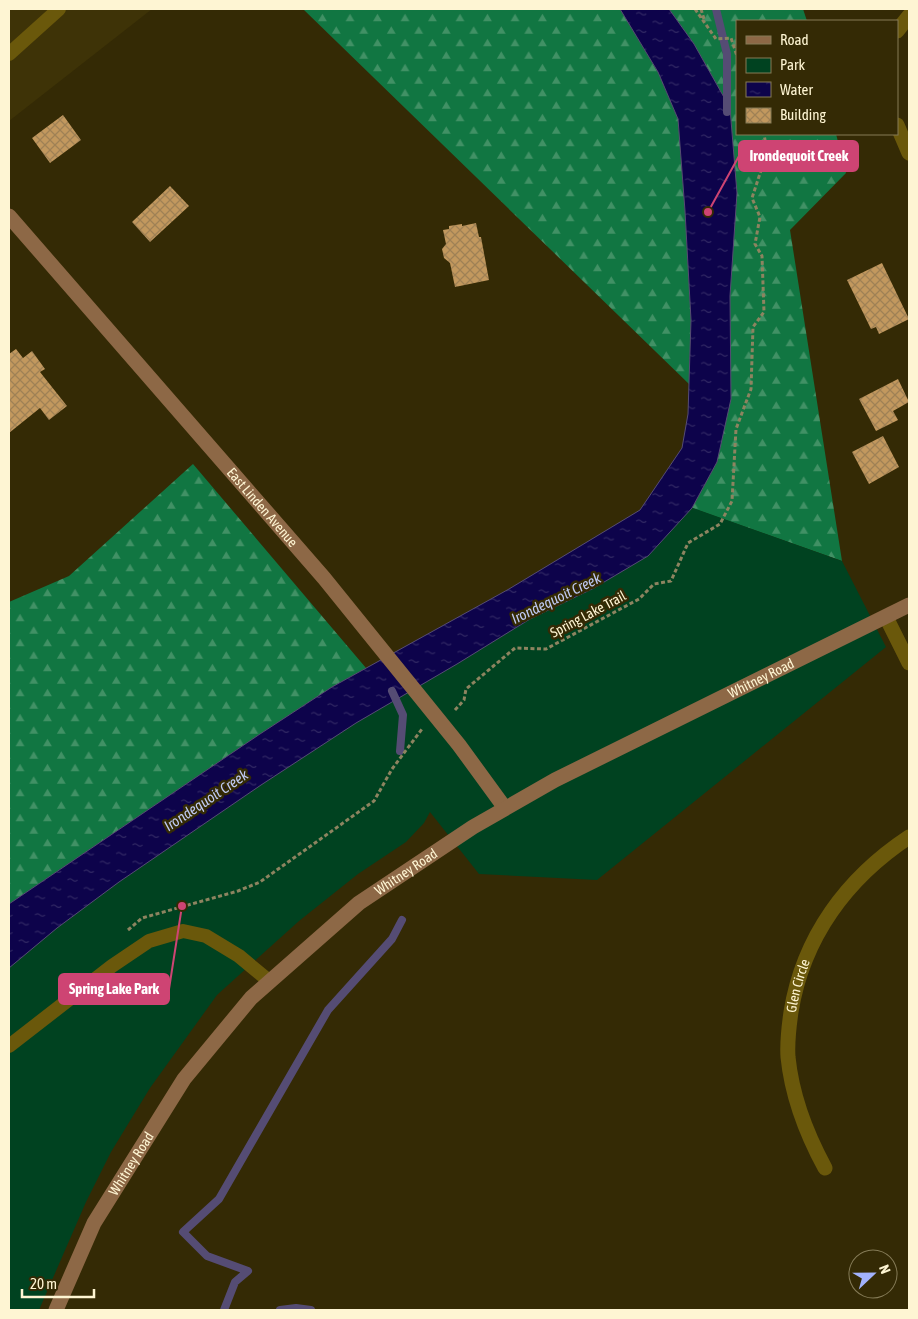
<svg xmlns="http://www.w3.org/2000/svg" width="918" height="1319" font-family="'Asap Condensed',sans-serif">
  <defs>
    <pattern id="forest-firs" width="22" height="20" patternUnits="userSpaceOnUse" patternTransform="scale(1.25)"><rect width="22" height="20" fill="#117642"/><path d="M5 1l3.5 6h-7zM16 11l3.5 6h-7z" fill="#419165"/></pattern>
    <pattern id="water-ripples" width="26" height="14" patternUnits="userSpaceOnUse" patternTransform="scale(1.25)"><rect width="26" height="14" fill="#0d034b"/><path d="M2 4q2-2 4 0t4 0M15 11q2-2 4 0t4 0" fill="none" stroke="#312864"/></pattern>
    <pattern id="building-cross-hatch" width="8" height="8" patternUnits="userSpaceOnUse" patternTransform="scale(1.25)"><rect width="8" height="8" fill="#c2985e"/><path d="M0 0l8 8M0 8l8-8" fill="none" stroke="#9f8155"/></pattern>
  </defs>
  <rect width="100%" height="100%" fill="#342a05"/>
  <path fill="#3e3307" d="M9,9h143l-143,112z"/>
  <path fill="url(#forest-firs)" d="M303,9h317l38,63 20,47 7,92 6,109 -2,64z
    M669,9h134l4,12h-70v113h99l10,39 -56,57 52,331 -150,-53 25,-46 20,-269 -7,-85 -36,-64z
    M193,464l173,204 -34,19 -72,47 -251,170v-302l60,-26z"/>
  <path fill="#004220" d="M679,503l163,58 44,86 -289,233 -118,-6 -49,-62 -6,11 -18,19 -48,32 -59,47 -82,74 -67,93 -39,64 -25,50 -47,108h-30v-377z"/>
  <path fill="url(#water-ripples)" stroke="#554c74" d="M620,9h49l25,35 36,64 7,85 -7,103 1,103 -14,63 -25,46 -44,48 -54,32 -64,31 -73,45 -101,59 -95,62 -142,97 -62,46 -48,40v-64l251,-170 72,-47 177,-98 131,-79 42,-62 6,-34 3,-94 -6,-109 -7,-92 -20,-47z"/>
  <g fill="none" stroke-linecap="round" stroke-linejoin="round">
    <path stroke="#554c74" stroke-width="8" d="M716,9l11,45v58
      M392,691l11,24 -3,36
      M224,1310l11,-28 13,-11 -41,-15 -24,-24 36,-33 109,-189 64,-71 10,-19
      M280,1310l16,-2 15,2"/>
  </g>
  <path fill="url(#building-cross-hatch)" d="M63,115l18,25 -31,23 -18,-25z
    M170,186l19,20 -39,36 -18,-20z
    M476,223l3,14h2l8,43 -34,7 -5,-24 -6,-5 -2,-9 4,-5 -3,-14 6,-1v-3l13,-2v2z
    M882,263l27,56 -30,15 -3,-7 -5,2 -24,-49z
    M16,349l7,9 9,-7 13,18 -5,3 27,34 -18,14 -9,-12 -31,25v-79z
    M898,379l11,23 -16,9 5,9 -22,11 -17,-32z
    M883,436l16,31 -30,17 -17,-32z"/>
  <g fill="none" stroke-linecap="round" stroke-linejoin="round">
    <path stroke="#8d8460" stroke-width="3" stroke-dasharray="4 2.5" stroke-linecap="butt" d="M695,9l21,30 15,-1 6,18
      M701,9l3,10
      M455,710l9,-10 2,-11 49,-41 31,1 93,-50 15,-15 17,-3 17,-38 32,-19 12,-23 4,-72 15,-40 2,-62 11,-15 -2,-56 -7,-12 5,-27 -8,-19 15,-46 -3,-18
      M128,930l14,-12 96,-27 22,-9 114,-81 18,-32 30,-40"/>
    <path stroke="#6a580b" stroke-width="14" d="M9,54l50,-45
      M9,1046l103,-80 37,-25 34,-10 23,5 33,20 30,25"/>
    <g stroke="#6a580b" stroke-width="15">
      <path d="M897,31l12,-15"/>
      <path d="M897,125l12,28"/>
      <path d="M886,617l23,46"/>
      <path id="s1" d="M825,1168c-19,-35 -33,-71 -37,-111 -1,-14 1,-31 3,-45 12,-75 56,-134 118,-175"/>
    </g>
    <g stroke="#8d6846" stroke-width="15">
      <path id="s2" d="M9,216l315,362 135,167 46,63"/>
      <path id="s3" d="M56,1310l38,-87 90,-144 67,-81 108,-95 114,-76 82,-47 354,-175"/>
    </g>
  </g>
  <g text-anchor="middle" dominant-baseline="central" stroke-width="5" stroke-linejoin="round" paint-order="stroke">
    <g font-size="14" fill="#fef5d3" stroke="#342a05">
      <text stroke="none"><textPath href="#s2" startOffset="386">East Linden Avenue</textPath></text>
      <text transform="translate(588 614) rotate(-28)">Spring Lake Trail</text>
      <text stroke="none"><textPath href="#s3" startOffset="975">Whitney Road</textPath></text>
      <text stroke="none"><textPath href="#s3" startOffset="570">Whitney Road</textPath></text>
      <text stroke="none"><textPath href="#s1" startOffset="190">Glen Circle</textPath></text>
      <text stroke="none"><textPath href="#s3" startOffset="165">Whitney Road</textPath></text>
    </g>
    <g font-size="15" font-style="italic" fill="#bfcaf4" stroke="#342a05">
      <text transform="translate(556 598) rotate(-26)">Irondequoit Creek</text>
      <text transform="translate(206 800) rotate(-34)">Irondequoit Creek</text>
    </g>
  </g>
  <path fill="none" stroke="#ce4473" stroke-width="2" d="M708 212L739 156M182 906L169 989"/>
  <g fill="#ce4473" stroke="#342a05" stroke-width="2">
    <circle cx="708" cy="212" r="5"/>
    <circle cx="182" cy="906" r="5"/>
  </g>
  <g fill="#ce4473" stroke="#ce4473" stroke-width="2">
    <rect x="739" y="141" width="119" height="30" rx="5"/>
    <rect x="59" y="974" width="110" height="30" rx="5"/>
  </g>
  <g font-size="15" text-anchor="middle" font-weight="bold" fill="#fff">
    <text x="799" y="161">Irondequoit Creek</text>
    <text x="114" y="994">Spring Lake Park</text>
  </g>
  <rect width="918" height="1319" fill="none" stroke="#fef5d3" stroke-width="20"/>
  <rect x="736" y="20" width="162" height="115" fill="#342a05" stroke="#857b57"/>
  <rect x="746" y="36" width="25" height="8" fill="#8d6846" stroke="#857b57"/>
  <text x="780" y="45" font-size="15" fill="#fef5d3">Road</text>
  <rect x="746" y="58" width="25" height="15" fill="#004220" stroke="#857b57"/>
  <text x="780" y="70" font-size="15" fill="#fef5d3">Park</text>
  <rect x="746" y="82" width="25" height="15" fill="url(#water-ripples)" stroke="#857b57"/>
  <text x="780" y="95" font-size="15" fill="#fef5d3">Water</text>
  <rect x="746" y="108" width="25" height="15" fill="url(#building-cross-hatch)" stroke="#857b57"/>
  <text x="780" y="120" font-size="15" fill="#fef5d3">Building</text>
  <g transform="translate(873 1274) rotate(68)"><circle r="24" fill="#342a05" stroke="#857b57"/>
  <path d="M0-4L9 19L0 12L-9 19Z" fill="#a2b2fd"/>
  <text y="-8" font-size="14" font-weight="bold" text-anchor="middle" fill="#fef5d3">N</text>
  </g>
  <path d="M22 1289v8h72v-8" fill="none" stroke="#fef5d3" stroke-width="2.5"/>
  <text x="30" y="1289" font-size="15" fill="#fef5d3" stroke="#342a05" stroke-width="4" paint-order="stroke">20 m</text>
</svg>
